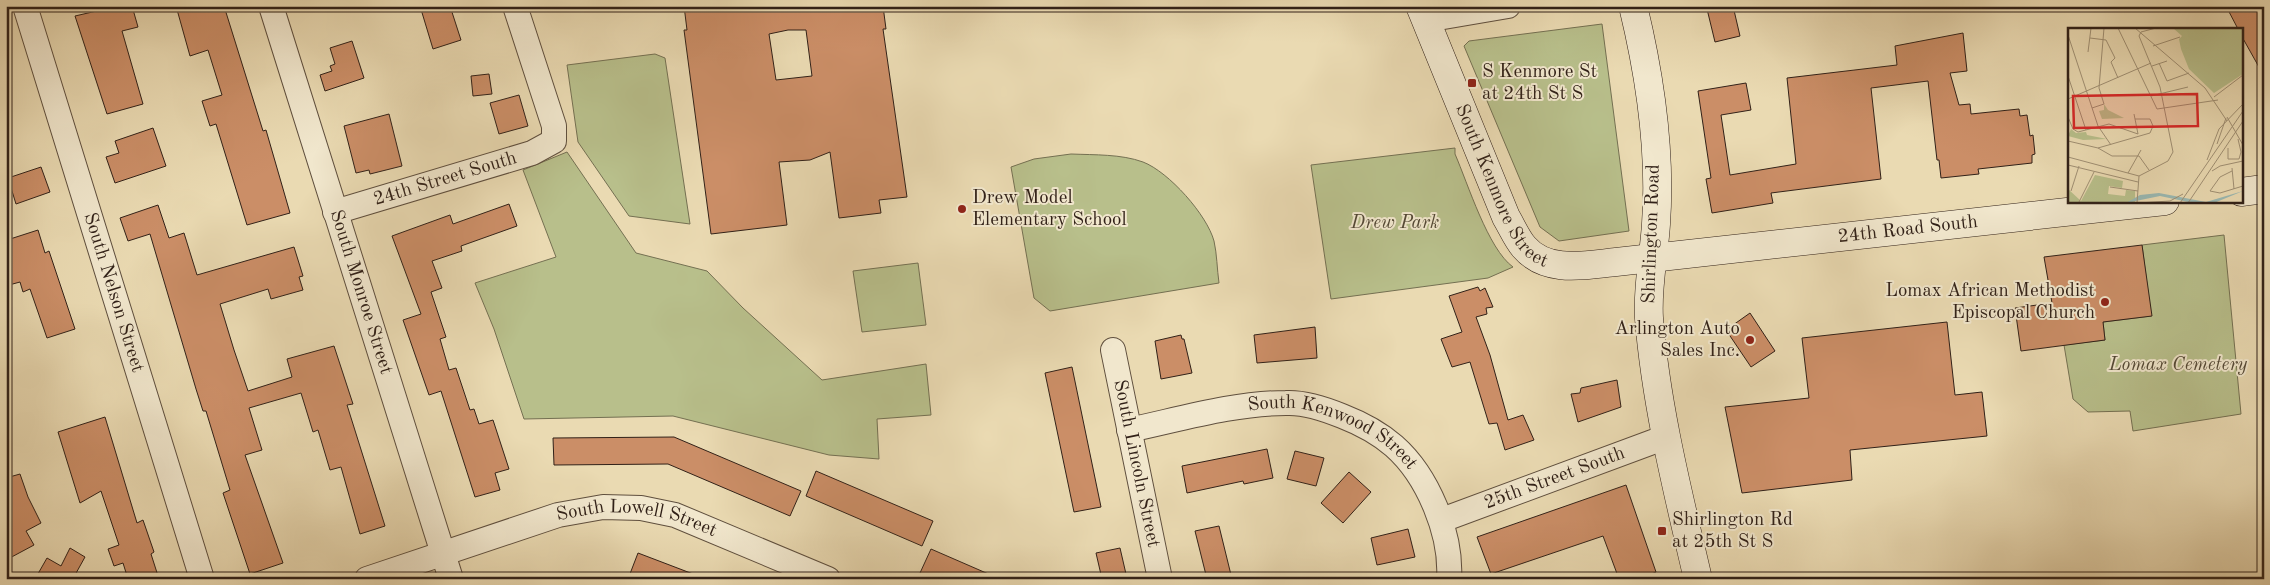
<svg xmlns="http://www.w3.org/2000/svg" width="2270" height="585" font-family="'Old Standard TT',serif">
  <rect width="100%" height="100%" fill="#eadab2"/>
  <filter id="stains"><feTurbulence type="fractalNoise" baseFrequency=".004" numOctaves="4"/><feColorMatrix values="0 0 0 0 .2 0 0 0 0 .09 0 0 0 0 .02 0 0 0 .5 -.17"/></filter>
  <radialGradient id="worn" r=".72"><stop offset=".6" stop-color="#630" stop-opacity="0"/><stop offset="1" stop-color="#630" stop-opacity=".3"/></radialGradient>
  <path fill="#b8bf8b" stroke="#747052" d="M1602,24l27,207 -70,10 -19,-14 -76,-181 5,-5z
    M655,54l10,4 25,166 -61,-8 -51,-74 -11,-77z
    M1455,148v6c13,30 33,95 58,113l-25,11 -157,21 -20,-134z
    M567,152l69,101 71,18 36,37 79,72 104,-16 5,51 -54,4 2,40 -50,-4 -156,-39 -149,3 -30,-90 -19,-46 81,-26 -33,-87z
    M1071,154c24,1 50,0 72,8 26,10 64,53 71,79 3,13 3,28 5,42l-169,28 -16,-13 -23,-131 23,-8z
    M2224,235l17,179 -108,17 -3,-20 -42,1 -15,-13 -9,-54 41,-5 -2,-18 48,-6 -9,-71z
    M918,263l8,62 -64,7 -9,-61z"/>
  <path fill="#cb8e67" stroke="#312118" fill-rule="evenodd" d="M100,6h32l6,21 -16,4 21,73 -36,10 -32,-98 26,-6z
    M176,6h48l39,125 3,-1 24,83 -43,12 -31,-101 -6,2 -8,-25 20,-6 -14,-45 -18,6z
    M420,6h30l11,34 -28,9z
    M684,6h199l3,23h-3l24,168 -28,3 2,13 -42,5 -9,-66 -20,8 -31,2 8,63 -76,9 -27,-204h3zM788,30h18l6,46 -36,4 -7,-46z
    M1719,6h14l7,30 -25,6 -8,-33z
    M2226,6h38v70l-23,-41v-6h-3z
    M1963,33l4,38 -17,2 9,32 11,-1 1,10 48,-5 1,7 7,-1 3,21 3,-1 2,19 -3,1v8l-54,6 1,5 -38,4 -2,-18h-2l-9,-79 -57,7 10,91 -110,14 2,10 -61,10 -6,-34 5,-1 -13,-87 48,-8 5,27 -30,5 9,60 66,-11 -9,-86 110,-13 -2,-19z
    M352,41l12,37 -39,13 -5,-16 12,-4 -2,-5 5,-2 -5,-16z
    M489,74l3,20 -19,2 -2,-20z
    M519,95l9,31 -29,8 -9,-31z
    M389,114l13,52 -32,8 -1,-4 -13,3 -12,-47z
    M153,128l13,38 -51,17 -9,-26 13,-4 -4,-12z
    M41,167l9,25 -34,12 -8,-26z
    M509,204l8,22 -56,20 1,5 -30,10 10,27 -11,4 15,45 -6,2 9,31 7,-2 14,42 4,-1 5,15 14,-4 16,49 -14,4 5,17 -25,7 -34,-106 -12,4 -26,-75 18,-6 -29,-78 58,-21 3,9z
    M158,205l11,33 15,-5 13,42 97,-28 9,29 -4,1 4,13 -32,9 -3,-10 -48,15 14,46 14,41 44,-14 -5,-18 47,-13 19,58 -6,1 38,121 -25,8 -19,-67 -11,3 -12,-40 -5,2 -12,-39 -52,15 13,42 -17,5 38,108 -33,11 -27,-81 7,-3 -24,-79h-3l-7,-22 -46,-155 -22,7 -8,-23z
    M38,230l7,23 4,-2 26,78 -28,9 -17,-49 -7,3 -3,-10 -11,3 -3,-10v-20l5,-1 -4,-14z
    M2142,245l10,71 -49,6 2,18 -84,11 -6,-43 37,-5 -8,-46z
    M1478,287l2,4 5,-3 8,19 -7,1 1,6 -11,3 14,38 18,65 15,-5 11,25 -29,10 -8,-27 -8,1 -19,-62 -18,5 -11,-28 21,-7 -13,-36z
    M1750,313l25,38 -24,16 -25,-37z
    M1947,322l8,73 27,-3 5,44 -137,14 2,30 -110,13 -17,-86 84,-9 -7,-60z
    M1315,327l2,31 -60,5 -3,-28z
    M1181,335l1,4h2l8,34 -31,6 -6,-38z
    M1072,367l29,140 -27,5 -29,-139z
    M1617,380l4,27 -43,15 -7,-28 9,-1 1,-5z
    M105,417l32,106 6,-3 11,32 -3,2 8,25h-31l-5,-16 -9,3 -6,-17 11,-4 -18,-54 -21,12 -22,-71z
    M674,437l127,54 -11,25 -122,-52 -114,1 -1,-27z
    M1267,449l6,29 -29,6 -1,-3 -56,12 -5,-27z
    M1295,451l29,7 -8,28 -29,-7z
    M816,471l117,50 -11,25 -116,-50z
    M1349,472l22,20 -28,31 -22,-20z
    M20,474l8,23 13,26 -15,8 8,14 -28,15v-82z
    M1626,485l30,87 -16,7h-21l-16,-43 -112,38 -14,-37z
    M1219,526l13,53h-25l-12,-48z
    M1408,529l7,28 -38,8 -6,-27z
    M70,548l15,9 -10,18 6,4h-46l12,-21 14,8z
    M1120,548l6,26 -24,5 -6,-26z
    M931,549l69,30h-67l-13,-6z
    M638,553l63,24v2h-73z"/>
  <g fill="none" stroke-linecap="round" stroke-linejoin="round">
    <g stroke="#5f4f3e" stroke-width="26">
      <g id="street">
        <path id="s1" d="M25,6l177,573"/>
        <path id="s2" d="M271,6l180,573"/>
        <path d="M1426,20l82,-14"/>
        <path id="s3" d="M335,212l197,-59 22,-12v-15l-39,-120"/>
        <path id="s4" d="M1113,350l47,229"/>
        <path id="s5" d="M1129,430c52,-11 105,-27 157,-27 18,-1 39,6 56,13 18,7 37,17 52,30 34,30 58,88 55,133"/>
        <path id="s6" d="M1442,520l224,-83"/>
        <path id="s7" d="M367,579l191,-64 45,-8 38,1 34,7 153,64"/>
      </g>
    </g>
    <g stroke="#312118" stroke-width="29">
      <g id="secondary">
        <path id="s8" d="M1420,6l86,211c6,10 11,22 18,30 23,27 62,18 92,15l549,-61"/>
        <path d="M1633,6c17,70 28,147 23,218 -2,32 -9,62 -7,94 7,88 29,175 49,261"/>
        <path d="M2241,192l23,-3"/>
      </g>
    </g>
    <use href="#street" stroke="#f1e7cd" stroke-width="24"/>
    <use href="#secondary" stroke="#f1e7cd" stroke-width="28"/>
  </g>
  <g fill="#8f2418" stroke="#f1e7cd" stroke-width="2">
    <rect x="1467" y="78" width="10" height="10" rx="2.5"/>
    <circle cx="962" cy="209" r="5"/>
    <circle cx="2105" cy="302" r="5"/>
    <circle cx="1750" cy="340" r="5"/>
    <rect x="1657" y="526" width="10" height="10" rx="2.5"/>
  </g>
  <g text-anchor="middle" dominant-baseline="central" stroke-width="4" stroke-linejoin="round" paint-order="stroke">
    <g font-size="19" fill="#312118" stroke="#f1e7cd" text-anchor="start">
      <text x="1482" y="72">S Kenmore St<tspan x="1482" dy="22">at 24th St S</tspan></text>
      <text x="972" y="198">Drew Model<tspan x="972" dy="22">Elementary School</tspan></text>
      <text x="2095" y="291" text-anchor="end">Lomax African Methodist<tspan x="2095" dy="22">Episcopal Church</tspan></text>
      <text x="1740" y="329" text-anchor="end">Arlington Auto<tspan x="1740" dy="22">Sales Inc.</tspan></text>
      <text x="1672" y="520">Shirlington Rd<tspan x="1672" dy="22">at 25th St S</tspan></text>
    </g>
    <g font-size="19" fill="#312118" stroke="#f1e7cd">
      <text stroke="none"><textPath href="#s3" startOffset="115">24th Street South</textPath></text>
      <text stroke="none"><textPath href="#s8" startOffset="199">South Kenmore Street</textPath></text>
      <text stroke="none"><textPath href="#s8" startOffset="654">24th Road South</textPath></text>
      <text transform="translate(1652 234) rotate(-88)">Shirlington Road</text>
      <text stroke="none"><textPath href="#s1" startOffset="300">South Nelson Street</textPath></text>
      <text stroke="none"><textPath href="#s2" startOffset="300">South Monroe Street</textPath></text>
      <text stroke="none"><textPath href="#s5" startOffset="214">South Kenwood Street</textPath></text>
      <text stroke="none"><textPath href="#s4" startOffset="116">South Lincoln Street</textPath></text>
      <text stroke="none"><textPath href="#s6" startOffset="120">25th Street South</textPath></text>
      <text stroke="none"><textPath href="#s7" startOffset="282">South Lowell Street</textPath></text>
    </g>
    <g font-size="19" font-style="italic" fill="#534835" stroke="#f1e7cd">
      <text x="1395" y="223">Drew Park</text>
      <text x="2178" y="365">Lomax Cemetery</text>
    </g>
  </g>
  <g transform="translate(2068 28)">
    <rect width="175" height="175" fill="#eadab2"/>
    <path d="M105,0h70v46l-29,19 -25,-24 -8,-20 -2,-10 3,-3zM36,76l4,6 16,8 -22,1 -3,-8 5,-1zM3,101l5,4 10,-1 1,3 20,4 -24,1 -15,-4zM27,147l28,6 -1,7 -13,-2 -1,8 17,2 1,-6 9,1v11l-67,1v-14l13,12z" fill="#b8bf8b"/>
    <path d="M175,163l-29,12h-21l-33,-7 -34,7 14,-8 19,-2 47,9z" fill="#9ab9b3"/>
    <path fill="none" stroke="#a09074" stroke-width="1" d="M50,0l39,81 61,-9M67,0l70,60 22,33M73,4l15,-4M0,7l30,91 13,19M22,10l16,2 9,18 -4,4 7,16M85,18l27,-9M20,24l3,-24M91,35l8,18 22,-8M84,38l15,-5M0,48l18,54M83,68l37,-9M146,69l29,-22M0,71l83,-36M24,80l12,-4 -5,-16 5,-60M66,86l4,20M0,89l5,12 5,3 31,-8 29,10M159,89l16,28M0,113l30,7 52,-15 3,-7 -3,-7h-15M149,116l9,-26M30,120l14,8h27l10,14M160,120v11h11l2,-7 -3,-13M0,129l71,19M139,132l12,-31 24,-25M0,137l70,17M164,140l2,21M144,143l8,-5 23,-5M164,143l-12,6 -10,14 10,2 23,-7M60,145l13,-23M42,159l28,4M3,163l8,-25M11,174l15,-30M69,175l2,-27 29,-15 5,-9 -13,-65 -21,-51 2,-4M70,175l32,-2 13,-7M112,175l63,-92M120,175l55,-82"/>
    <path fill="#d62828" fill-opacity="0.15" stroke="#d62828" stroke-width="2.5" d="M129,66l1,32 -124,2 -1,-32z"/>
    <rect width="175" height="175" fill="none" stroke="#312118" stroke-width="2.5"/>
  </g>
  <rect width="2270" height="585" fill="none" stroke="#eadab2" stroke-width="25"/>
  <rect x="8" y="8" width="2255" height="570" fill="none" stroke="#312118" stroke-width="2.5"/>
  <rect x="12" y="12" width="2245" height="560" fill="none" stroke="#312118"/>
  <rect width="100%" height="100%" filter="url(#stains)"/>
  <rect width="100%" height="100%" fill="url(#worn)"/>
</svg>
